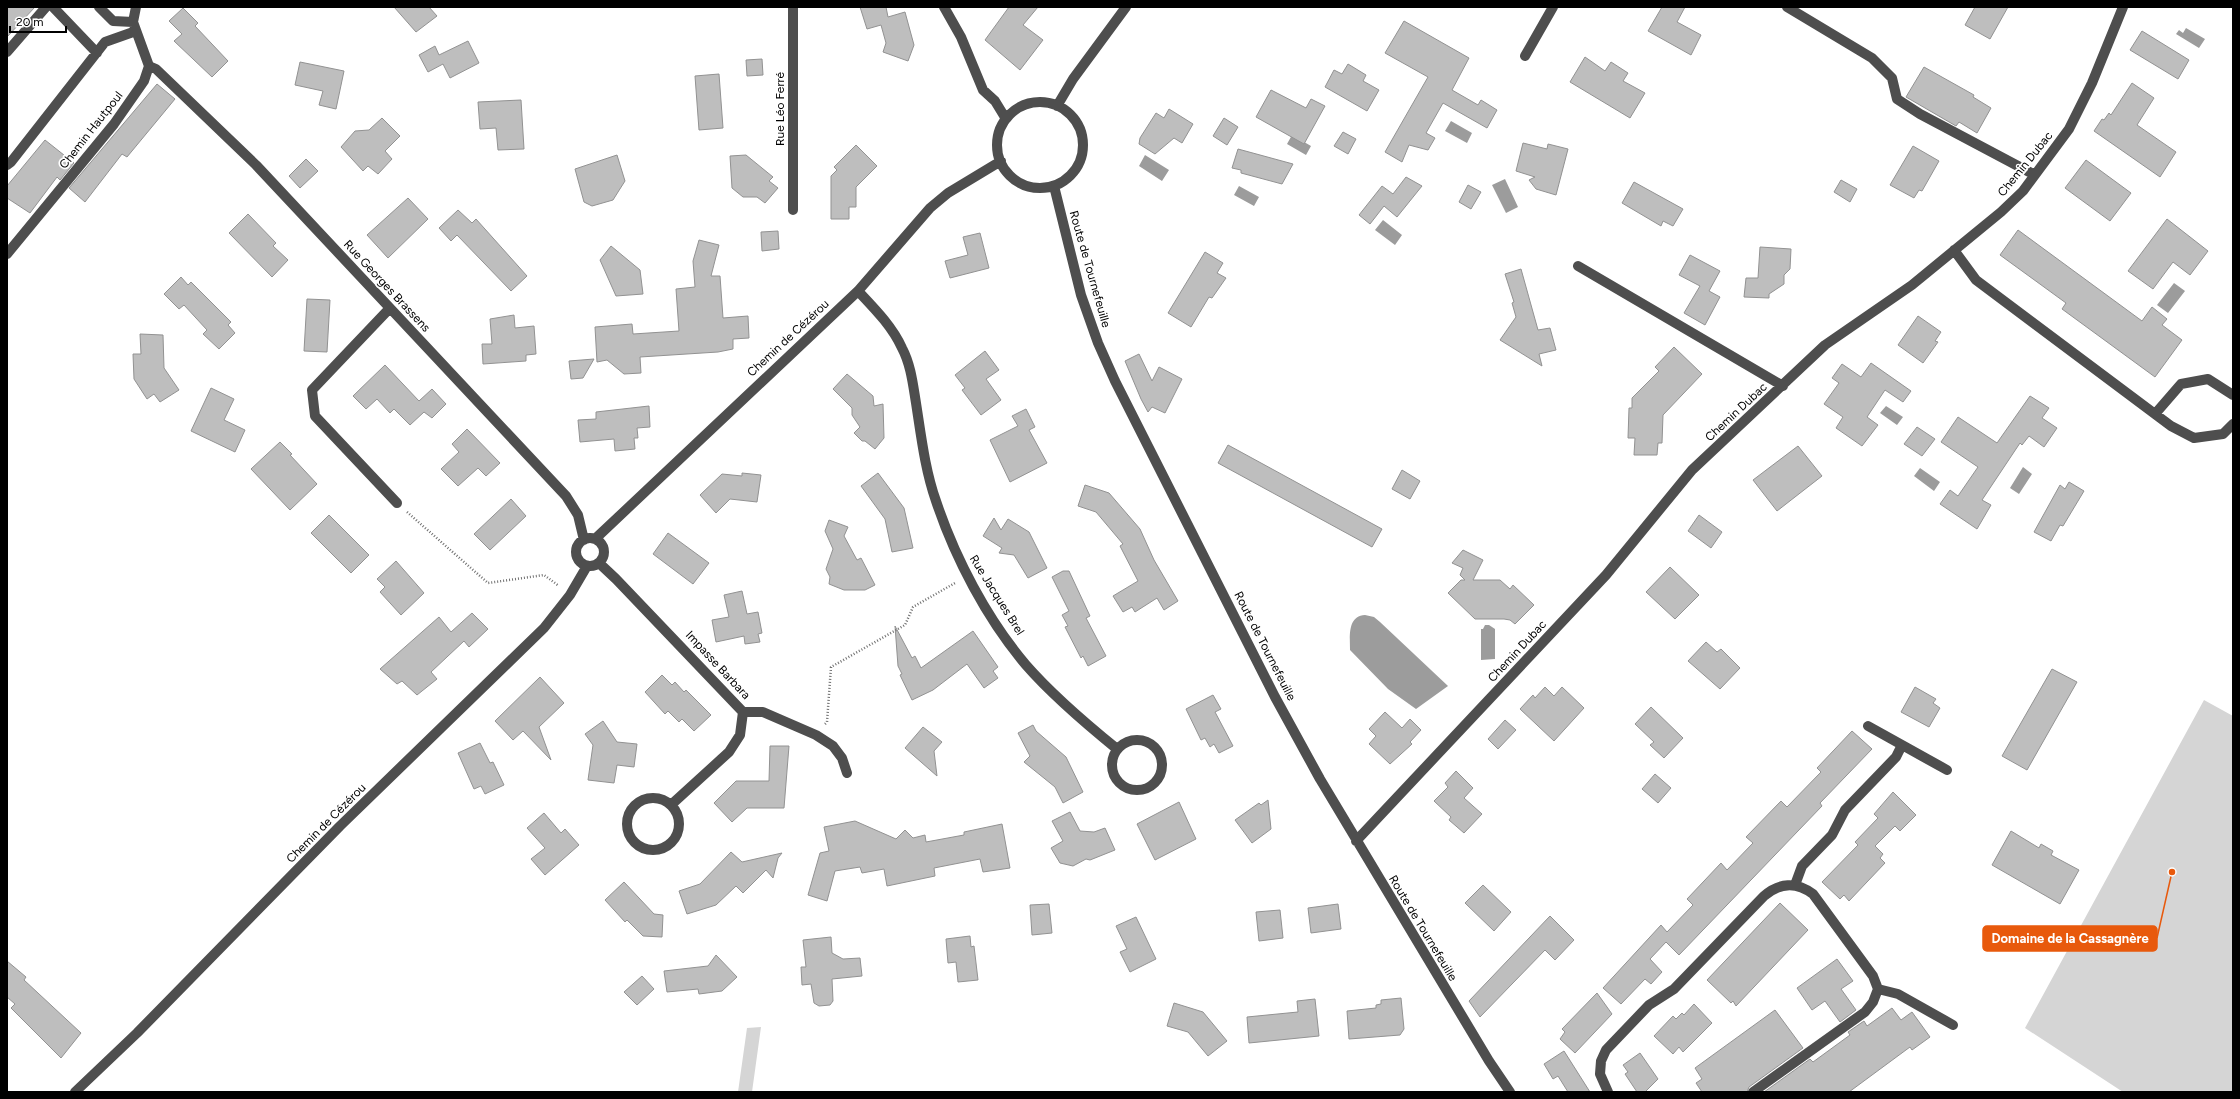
<svg xmlns="http://www.w3.org/2000/svg" width="2240" height="1099" font-family="Figtree,sans-serif">
  <rect width="100%" height="100%" fill="#fff"/>
  <path fill="#d5d5d5" d="M2204,700l29,16v376h-110l-98,-64z
    M761,1027l-9,65h-14l9,-64z"/>
  <path fill="#9c9c9c" d="M2186,28l19,11 -6,9 -23,-14 3,-4 4,3z
    M1451,121l21,12 -5,10 -22,-12z
    M1292,135l19,11 -5,9 -19,-11z
    M1145,155l24,15 -7,11 -23,-15z
    M1505,179l13,28 -12,6 -14,-28z
    M1239,186l20,11 -5,9 -20,-11z
    M1383,220l19,15 -7,10 -20,-15z
    M2174,283l11,8 -17,22 -11,-8z
    M1886,406l17,11 -6,8 -17,-12z
    M2023,467l9,7 -13,20 -9,-6z
    M1920,468l20,14 -6,9 -20,-15z
    M1365,615l9,2 6,5 68,64 -32,23 -28,-20 -38,-39c0,-13 -3,-34 15,-35z
    M1485,625h4l6,4v30l-14,1v-31h2z"/>
  <path fill="#bebebe" stroke="#929292" d="M7,7h28l-28,30z
    M394,7h35l8,9 -21,16z
    M860,7h26l2,10 17,-5 9,33 -6,16 -25,-9 3,-9 -5,-18 -14,4z
    M1009,7h29l-15,18 20,15 -23,30 -35,-30z
    M1662,7h23l-8,15 24,13 -10,20 -43,-24z
    M1975,7h33l-18,32 -25,-14z
    M183,8l15,15 -3,3 33,35 -16,16 -38,-36 8,-7 -13,-13z
    M1404,21l65,37 -17,32 26,15 3,-5 16,10 -10,18 -44,-25 -17,30 9,5 -7,12 -19,-5 -7,17 -17,-10 43,-75 -43,-24z
    M2142,31l47,29 -11,19 -48,-29z
    M468,41l11,22 -29,15 -7,-14 -15,8 -9,-17 16,-9 4,9z
    M1585,57l20,14 6,-9 17,11 -5,8 22,12 -15,25 -60,-36z
    M762,59l1,16 -16,1 -1,-16z
    M300,62l44,9 -8,38 -17,-4 4,-14 -28,-6z
    M1348,64l18,11 -3,6 16,9 -12,21 -42,-24 9,-17 8,4z
    M1924,67l50,28 -1,2 18,11 -14,25 -18,-11 -3,4 -50,-29z
    M719,74l4,54 -24,2 -4,-54z
    M2132,83l22,15 -17,27 39,27 -16,25 -66,-46 8,-12 2,1 5,-7 2,2z
    M157,84l18,15 -48,58 -5,-3 -37,48 -16,-14z
    M1271,90l35,18 5,-9 14,7 -21,38 -48,-27z
    M521,100l3,49 -26,1 -2,-22 -16,1 -2,-27z
    M1169,109l24,15 -11,19 -8,-5 -19,16 -16,-10 1,-6 16,-25 8,5z
    M382,118l18,18 -15,15 7,8 -14,15 -10,-8 -5,5 -22,-24 14,-16 14,-1z
    M1224,118l14,9 -11,18 -14,-9z
    M1343,132l13,7 -8,15 -14,-8z
    M45,140l29,23 -14,17 -3,-3 -27,36 -23,-15v-12z
    M1523,143l24,6 1,-5 20,5 -12,46 -20,-6 -7,-9 6,-3 -19,-6z
    M856,145l21,21 -21,21v20h-7v12h-18v-43l6,-6 -3,-3z
    M1913,146l26,15 -17,30 -3,-1 -5,8 -24,-13z
    M1238,149l55,15 -11,20 -41,-11v-3l-9,-2z
    M617,155l8,26 -7,11 -5,8 -21,6 -8,-4 -9,-33z
    M746,155l27,22 -4,4 9,7 -13,15 -8,-6h-14l-11,-9 -2,-32z
    M306,159l12,12 -18,17 -11,-12z
    M2086,160l45,33 -21,28 -45,-33z
    M1406,177l16,9 -25,31 -13,-11 -14,18 -11,-9 23,-29 11,8z
    M1841,180l16,9 -7,13 -16,-10z
    M1634,182l49,27 -10,17 -10,-5 -2,5 -39,-23z
    M1468,185l13,7 -10,17 -12,-7z
    M408,198l20,21 -40,39 -21,-23z
    M458,210l14,13 4,-4 51,57 -16,15 -54,-56 -6,6 -12,-13z
    M248,214l28,29 -3,3 15,14 -16,17 -43,-44z
    M2167,219l41,32 -18,24 -17,-13 -20,27 -25,-18z
    M2018,230l124,91 10,-14 15,12 -5,6 20,15 -27,37 -93,-68 4,-6 -66,-48z
    M778,231l1,18 -17,2 -1,-19z
    M980,233l9,35 -39,10 -5,-17 23,-6 -5,-18z
    M699,240l20,5 -8,31h9l3,42 25,-2 1,22 -16,1v10l-15,3 -78,5 1,16 -17,1 -17,-14 -10,2 -2,-35 37,-3 1,10 46,-3 -3,-42 19,-2 -2,-26z
    M611,246l29,24 3,24 -27,2 -16,-36z
    M1760,247l31,2 -1,20 -6,6v9l-15,10v4l-25,-1 2,-19h12z
    M1205,252l18,11 -6,10 9,5 -14,20 -3,-1 -18,30 -23,-14z
    M1690,255l30,16 -11,20 11,6 -15,28 -21,-12 16,-27 -21,-11z
    M1521,269l17,61 12,-2 6,22 -17,4 3,12 -42,-26 16,-23 -4,-14 2,-1 -9,-28z
    M181,277l7,8 3,-3 40,40 -3,3 7,8 -16,16 -16,-15 4,-4 -23,-25 -5,4 -15,-15z
    M307,299l23,1 -3,52 -23,-1z
    M514,315l1,13 19,-2 2,28 -10,1v6l-43,3 -1,-20h10l-2,-25z
    M1918,316l23,16 -6,9 3,1 -15,21 -25,-18z
    M140,334l23,1 1,33 15,22 -19,12 -6,-8 -7,5 -13,-20 -1,-25h8z
    M1674,347l28,27 -39,41 -1,28h-4l-1,12h-23l1,-17h-7l1,-30h3v-10l27,-27 -4,-4z
    M985,351l14,19 -13,9 15,21 -20,15 -19,-25 3,-2 -10,-13z
    M1139,354l13,27 7,-14 23,12 -17,34 -13,-6 -4,5 -7,-13 -16,-38z
    M594,359l-11,19 -12,1 -2,-18z
    M1871,363l40,28 -8,11 -18,-12 -18,27 11,8 -16,21 -26,-18 7,-11 -19,-13 15,-21 -7,-5 10,-14 19,13z
    M385,365l34,36 13,-12 14,15 -14,14 -8,-6 -14,13 -16,-16 -4,4 -13,-14 -11,10 -13,-13z
    M847,374l26,22 1,10 9,-2 1,34 -9,11 -10,-8h-3l-8,-8 6,-6 -8,-12v-7l-19,-19z
    M211,388l23,11 -10,21 21,10 -10,22 -44,-21z
    M2030,396l19,12 -7,10 15,10 -13,19 -15,-11 -7,9 -2,-2 -38,57 9,5 -14,24 -37,-25 10,-14 8,6 20,-29 -37,-25 17,-25 39,26z
    M649,406l1,21 -13,1 1,10h-4l1,11 -20,2 -1,-12 -34,3 -2,-22 18,-1v-7z
    M1026,409l9,18 -6,3 18,33 -37,19 -20,-42 28,-14 -6,-10z
    M1917,427l18,12 -13,17 -18,-12z
    M467,429l33,34 -14,13 -8,-8 -20,18 -17,-17 18,-17 -7,-8z
    M280,442l12,12 -2,1 27,29 -27,26 -39,-41z
    M1228,445l154,84 -10,18 -154,-84z
    M1798,446l24,30 -45,35 -24,-31z
    M1402,470l18,11 -10,18 -18,-10z
    M742,473l19,2 -4,27 -27,-3 -14,14 -16,-18 22,-21 20,2z
    M878,473l26,35 9,40 -21,4 -7,-33 -24,-33z
    M2069,482l15,9 -21,35 -3,-1 -9,16 -17,-9 26,-47 5,4z
    M1085,485l24,8 31,36 14,31 24,41 -14,9 -7,-12 -22,14 -3,-5 -9,5 -10,-16 25,-15 -18,-35 3,-2 -27,-32 -18,-6z
    M511,499l15,17 -36,34 -16,-16z
    M329,515l40,40 -18,18 -40,-40z
    M1699,515l23,17 -11,16 -23,-17z
    M994,518l7,12 7,-11 21,13 18,36 -19,10 -14,-23 -15,-2 3,-5 -19,-12z
    M829,520l19,7 -4,9 13,24 4,-2 14,27 -10,5h-21l-15,-6 1,-7 -4,-8 7,-20 -8,-18z
    M668,533l41,30 -16,21 -40,-30z
    M1463,550l20,10 -10,20h27l10,9 3,-4 21,20 -19,19 -5,-4 -6,-1h-29l-27,-26 13,-13h4l-5,-5 3,-7 -11,-5z
    M396,561l28,32 -23,22 -21,-23 5,-5 -8,-8z
    M1670,567l29,28 -24,24 -29,-27z
    M1063,571h6l21,45 -4,2 20,38 -18,10 -5,-10 -2,2 -16,-31 3,-1 -6,-11 7,-4 -17,-34z
    M742,591l5,23 11,-2 4,21 -4,1 2,8 -15,2 -1,-8 -28,6 -4,-22 17,-3 -5,-22z
    M472,613l16,16 -19,18 -5,-6 -33,31 6,7 -20,16 -15,-14 -5,3 -17,-15 59,-52 12,15z
    M895,626l17,32 3,-2 6,12 52,-37 25,36 -5,4 5,7 -14,10 -17,-24 -34,26 -21,10 -12,-25 2,-1 -4,-8z
    M1706,642l11,10 4,-3 19,19 -20,21 -32,-28z
    M2052,669l25,13 -50,88 -25,-14z
    M662,675l10,10 3,-3 9,10 2,-2 25,25 -17,16 -12,-12 -3,3 -11,-11 -3,3 -20,-22z
    M540,677l24,26 -25,24 12,33 -28,-29 -10,9 -18,-19z
    M1545,687l9,9 8,-9 22,21 -30,33 -34,-32 13,-14 2,3z
    M1915,687l21,12 -3,4 7,5 -11,19 -28,-15z
    M1213,695l8,14 -6,3 18,34 -14,7 -5,-9 -4,3 -5,-9 -4,2 -15,-31z
    M1651,707l32,31 -19,20 -14,-13 4,-3 -19,-18z
    M1385,712l17,16 8,-9 11,11 -11,12 2,2 -22,20 -21,-20 7,-8 -7,-7z
    M1505,720l11,10 -18,19 -10,-10z
    M603,721l14,21 20,2 -3,23 -17,-2 -3,18 -26,-3 5,-35 -8,-11z
    M1033,725l3,6 30,26 17,35 -20,11 -8,-16 -31,-25 6,-6 -12,-23z
    M923,727l19,15 -8,9 3,25 -32,-28z
    M1852,731l20,18 -52,54 2,3 -143,149 -13,-13 -16,17 12,13 -11,12 -6,-5 -24,25 -18,-16 58,-63 6,7 26,-27 -6,-6 34,-36 6,7 26,-27 -7,-6 35,-36 6,6 34,-35 -4,-4z
    M480,743l10,20 3,-1 11,23 -19,9 -4,-8 -7,3 -16,-36z
    M770,746h19l-5,62h-37l-15,14 -18,-19 22,-22h33z
    M1456,771l17,17 -9,10 18,16 -18,19 -15,-13 2,-3 -17,-16 14,-14 -3,-4z
    M1655,774l16,14 -13,15 -16,-14z
    M1893,792l23,23 -16,16 -5,-5 -20,20 8,8 -3,4 5,5 -36,38 -5,-6 -4,4 -18,-17 36,-37 -3,-3 23,-24 -4,-4z
    M1268,800l3,29 -19,14 -17,-23 24,-17 2,2z
    M1179,802l17,37 -41,21 -18,-36z
    M1070,812l10,19 14,1 11,-4 10,22 -25,10 -4,-1 -13,7 -13,-3 -9,-15 12,-7 -11,-20z
    M544,813l17,20 4,-4 14,16 -34,30 -14,-16 14,-11 -18,-20z
    M855,821l41,18 9,-9 8,8 12,-3 1,7 38,-7v-3l38,-8 8,44 -27,4 -3,-13 -46,9 1,8 -48,10 -3,-17 -22,4 -2,-6 -25,4 -8,30 -19,-6 12,-42 9,-2 -5,-24z
    M2011,831l28,17 2,-4 12,7 -2,4 28,15 -19,34 -68,-39z
    M731,852l11,10 40,-9 -4,5 -5,20 -7,-8 -23,23 -7,-7 -20,19 -29,9 -8,-23 21,-7z
    M624,882l30,32 9,1 -1,22 -19,-1 -16,-16 -2,2 -20,-22z
    M1483,885l28,27 -17,19 -29,-28z
    M1780,903l28,27 -72,76 -3,-5 -2,2 -24,-23z
    M1049,904l3,29 -20,2 -2,-30z
    M1338,904l3,25 -30,4 -3,-25z
    M1280,910l3,28 -24,3 -3,-29z
    M1550,916l24,24 -19,20 -10,-10 -65,67 -11,-16z
    M1136,917l20,42 -26,13 -10,-20 7,-3 -11,-23z
    M970,936l1,11 3,-1 4,34 -20,2 -2,-20 -8,1 -2,-24z
    M831,937l1,16 11,6 17,-1 2,18 -30,3 1,22 -3,4 -11,1 -5,-3 -3,-19 -9,1 -1,-18h5l-3,-27z
    M716,955l21,22 -15,14 -23,3 -1,-5 -31,3 -3,-21 44,-5z
    M1837,959l16,22 -12,8 15,21 -16,12 -15,-21 -13,9 -15,-22z
    M7,961l19,16 -2,3 57,53 -20,25 -50,-50 4,-4 -8,-7z
    M642,976l12,13 -17,16 -13,-13z
    M1597,993l15,21 -37,39 -15,-14 5,-7 -3,-3z
    M1401,998l3,31 -4,6 -51,4 -2,-28 29,-3v-3l5,-1v-4z
    M1315,999l4,37 -70,7 -2,-26 51,-5 -1,-11z
    M1174,1003l29,9 24,29 -19,15 -20,-24 -21,-6z
    M1694,1004l18,19 -29,29 -4,-5 -6,7 -19,-18 19,-20 3,3 6,-6 2,2z
    M1892,1008l9,12 11,-8 18,25 -18,13 -2,-3 -61,45h-85l46,-33 3,3 37,-27 -2,-3 16,-11 3,5z
    M1775,1010l28,38 -54,39 -2,5h-45l-6,-9 6,-4 -7,-11z
    M1564,1051l26,41h-22l-10,-16 -5,3 -9,-15z
    M1640,1053l18,26 -13,13h-8l-12,-18 3,-2 -5,-7z"/>
  <g fill="none" stroke-linecap="round" stroke-linejoin="round">
    <path stroke="#707070" stroke-width="2.5" stroke-dasharray="1 2" stroke-linecap="butt" d="M407,512l81,71 56,-8 15,11
      M825,724l2,-2 4,-55 74,-42 8,-18 42,-24"/>
    <path stroke="#4e4e4e" stroke-width="10" d="M53,7l44,46
      M99,7l14,14 20,1
      M944,7l17,30 22,53 12,11 11,18
      M1787,7l85,51 20,20 5,21 23,15 115,61
      M7,52l39,-45
      M1525,56l28,-49
      M149,66l7,3 100,96 310,331 12,19 6,25
      M997 145a43 43 0 1 1 86 0a43 43 0 1 1-86 0Z
      M1057,106l16,-27 53,-72
      M7,165l4,-3 94,-120 31,-11
      M1054,186l27,109 17,48 17,38 160,316 45,82 169,282 21,31
      M793,210v-203
      M1954,250l22,30 195,146 23,12 29,-4 10,-10
      M7,254l107,-130 30,-43 5,-15 -16,-44 3,-15
      M1578,266l205,120
      M858,291c16,17 34,35 44,57 9,17 11,37 14,55 5,32 9,67 20,98 19,57 51,118 90,164 27,31 59,58 91,84
      M390,308l-78,82 3,26 82,87
      M2155,414l26,-30 27,-5 25,16
      M576 552a14 14 0 1 1 28 0a14 14 0 1 1-28 0Z
      M595,539l263,-248 72,-83 18,-15 53,-32
      M599,563l17,16 127,133h20l53,23 17,11 9,12 5,15
      M1868,726l79,44
      M1112 765a25 25 0 1 1 50 0a25 25 0 1 1-50 0Z
      M627 824a26 26 0 1 1 52 0a26 26 0 1 1-52 0Z
      M672,804l57,-52 11,-17 3,-23
      M1356,841l250,-266 86,-105 133,-125 87,-60 89,-73 22,-21 46,-62 23,-46 31,-76
      M1795,885l7,-19 30,-31 13,-25 51,-53 6,-12
      M1878,989l20,5 55,31
      M75,1092l62,-59 203,-207 204,-198 26,-33 17,-29
      M1608,1092l-8,-18 1,-13 5,-11 43,-45 25,-16 90,-93c15,-13 32,-15 49,-2l60,82 5,13 -5,13 -8,10 -112,80"/>
  </g>
  <g text-anchor="middle" dominant-baseline="central" stroke-width="3.5" stroke-linejoin="round" paint-order="stroke">
    <g font-size="12" fill="#000" stroke="#fff">
      <text transform="translate(780 109) rotate(-90)">Rue Léo Ferré</text>
      <text transform="translate(91 130) rotate(-52)">Chemin Hautpoul</text>
      <text transform="translate(2025 164) rotate(-51)">Chemin Dubac</text>
      <text transform="translate(1090 269) rotate(74)">Route de Tournefeuille</text>
      <text transform="translate(387 286) rotate(47)">Rue Georges Brassens</text>
      <text transform="translate(788 338) rotate(-43)">Chemin de Cézérou</text>
      <text transform="translate(1736 412) rotate(-43)">Chemin Dubac</text>
      <text transform="translate(997 595) rotate(58)">Rue Jacques Brel</text>
      <text transform="translate(1265 646) rotate(63)">Route de Tournefeuille</text>
      <text transform="translate(1517 651) rotate(-47)">Chemin Dubac</text>
      <text transform="translate(718 665) rotate(47)">Impasse Barbara</text>
      <text transform="translate(326 823) rotate(-45)">Chemin de Cézérou</text>
      <text transform="translate(1423 928) rotate(59)">Route de Tournefeuille</text>
    </g>
  </g>
  <path fill="none" stroke="#e8590c" stroke-width="1.5" d="M2172 872L2157 938"/>
  <circle fill="#e8590c" stroke="#fff" stroke-width="1.5" cx="2172" cy="872" r="4"/>
  <rect fill="#e8590c" stroke="#e8590c" stroke-width="1.5" x="1983" y="926" width="174" height="25" rx="4"/>
  <g font-size="13" text-anchor="middle" font-weight="bold" fill="#fff">
    <text x="2070" y="943">Domaine de la Cassagnère</text>
  </g>
  <rect width="2240" height="1099" fill="none" stroke="#000000" stroke-width="16"/>
  <path d="M10 26v6h56v-6" fill="none" stroke="#000000" stroke-width="2"/>
  <text x="16" y="26" font-size="12" fill="#000000" stroke="#ffffff" stroke-width="3" paint-order="stroke">20 m</text>
</svg>
